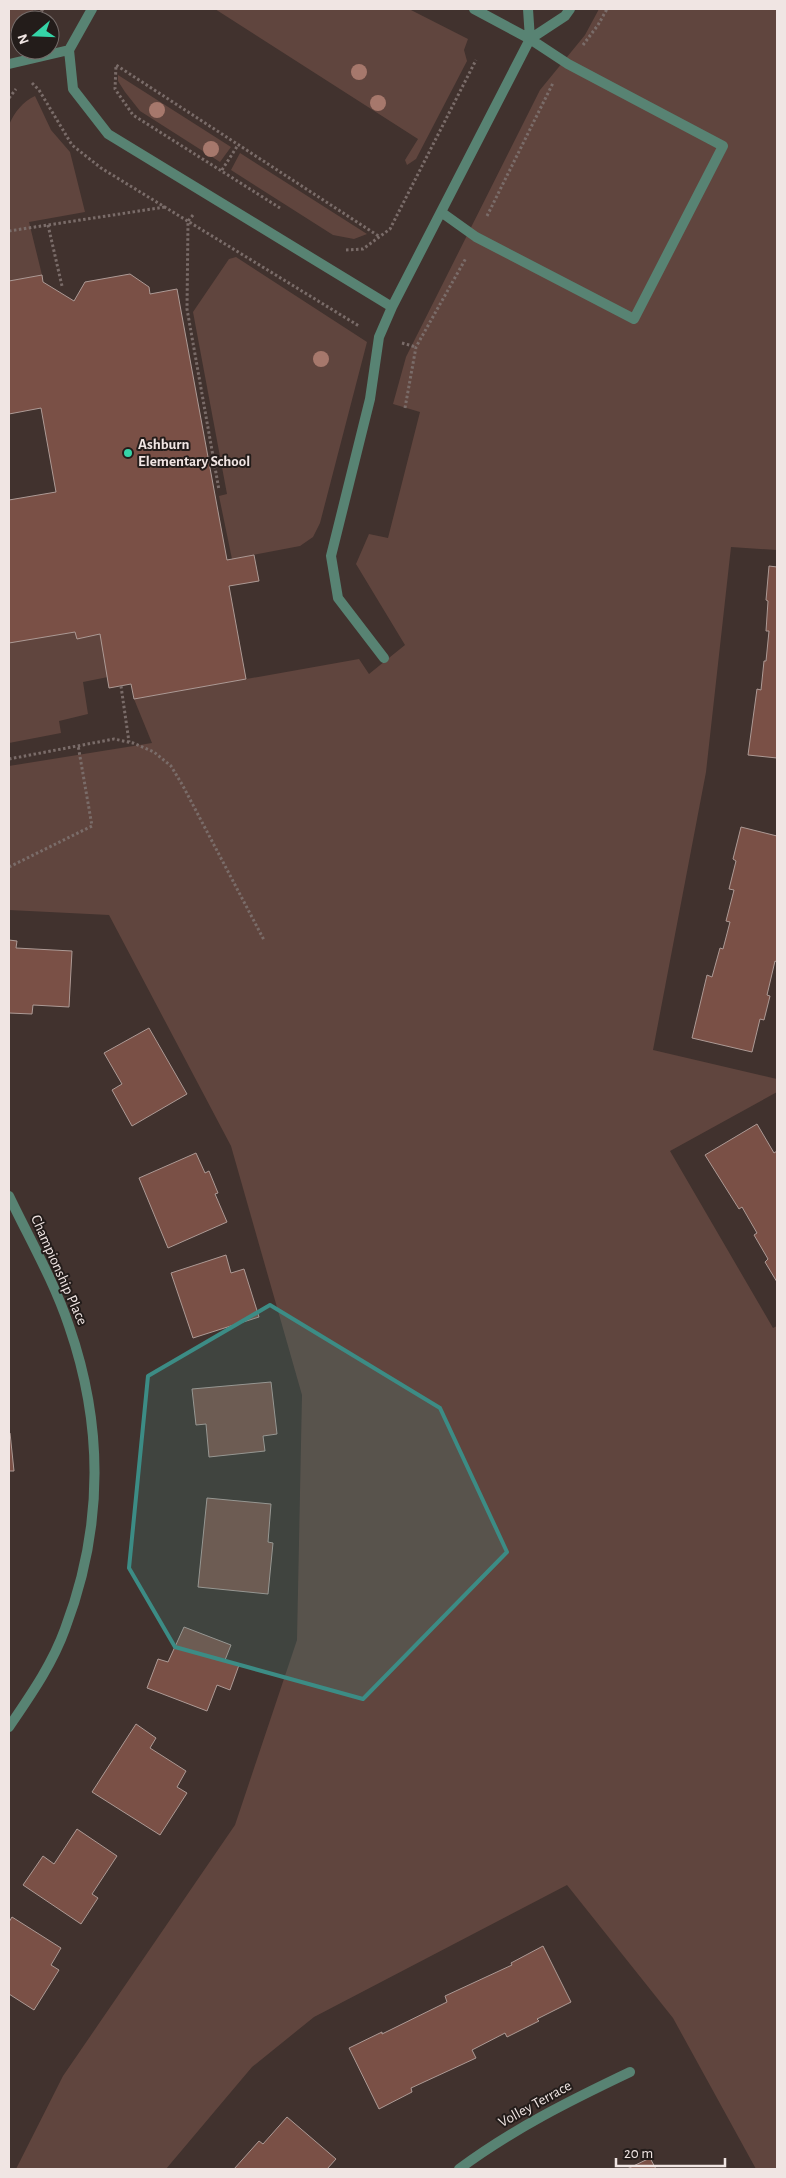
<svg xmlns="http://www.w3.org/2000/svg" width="786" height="2178" font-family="'Alegreya Sans',sans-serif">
  <rect width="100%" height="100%" fill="#41322e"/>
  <path fill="#60453e" d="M9,9h25l-7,11h-7v7l-11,5z
    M215,9h194l59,30 -4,11 3,11 -51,98 -9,6 -2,-5 13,-21z
    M599,9h178v541l-46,-3 -25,225 -53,278 124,29v13l-107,59 103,177 4,-2v843h-21l-83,-151 -106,-133 -253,132 -62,50 -86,102h-150l47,-93 172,-251 62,-185 5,-245 -71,-249 -122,-231 -100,-5v-144l143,-23 -18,-44 225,-40 10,15 36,-29 -49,-81 13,-30 19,4 32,-126 -27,-8 13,-47 134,-267 45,-55z
    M118,75l113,72 -11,15 -80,-51 -15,-19 -7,-11z
    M35,96l16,34 19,22 15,60 -56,10 13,53 -33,6v-156c5,-12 14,-24 26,-29z
    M240,153l127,81 -13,5 -21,-4 -102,-65z
    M236,257l131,85 -47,181 -7,14 -13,9 -68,13 -13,-63 8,-2 -34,-182 36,-53z
    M75,632l2,7 23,-5 8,43 -25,5 5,32 -29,7 2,12 -52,10v-100z"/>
  <path fill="#7a5046" stroke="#ad9a95" d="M130,274l19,13 1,7 27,-5 50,271 27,-5 5,26 -30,5 17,93 -112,20 -3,-15 -22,4 -9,-54 -23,5 -2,-7 -66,11v-143l47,-8 -15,-84 -32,6v-133l33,-6 1,7 31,19 11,-19z
    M769,566l8,1v191l-29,-3 9,-66 4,1 3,-29h2l3,-30h-3l2,-30 -2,-1z
    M741,827l36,9v126l-2,-1 -8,34 3,1 -6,24 -4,-1 -8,33 -60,-14 15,-63 5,2 8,-29 3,1 7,-27 -4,-1 8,-31 -5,-1 7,-28 -3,-2z
    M9,940l8,1 -1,7 56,3 -3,56 -36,-2 -1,9 -23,-1z
    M149,1028l38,66 -55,32 -20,-36 10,-6 -18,-31z
    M757,1124l17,29 3,-2v131l-12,-20 3,-3 -14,-24 3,-2 -15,-26 -3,2 -34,-54z
    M196,1153l9,20 4,-2 9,22 -3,1 12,28 -59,26 -29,-70z
    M226,1255l5,18 13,-4 15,48 -66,21 -22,-65z
    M271,1382l6,52 -14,2 2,15 -56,6 -3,-33 -10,1 -4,-36z
    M9,1433h1l4,38h-5z
    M207,1498l64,6 -3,38 5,1 -5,51 -70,-7z
    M184,1627l47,18 -6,15 14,5 -9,25 -13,-5 -10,26 -60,-23 11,-29 10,3z
    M136,1724l20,14 -6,10 36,23 -9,16 10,6 -27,42 -68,-43z
    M77,1829l40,27 -25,38 6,4 -17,26 -58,-39 20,-29 11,8z
    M12,1917l49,31 -10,17 8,5 -25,40 -25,-16v-72z
    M543,1946l28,56 -34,17 2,2 -32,16 -2,-4 -33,17 4,8 -65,30 1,4 -33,17 -30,-61 33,-16v2l65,-32 -2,-6 67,-31 -1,-2z
    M287,2117l49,42 -9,10h-93l25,-28 4,3z
    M650,2158l6,11h-29z"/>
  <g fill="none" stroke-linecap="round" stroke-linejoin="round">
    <path stroke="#7a6c69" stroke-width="3" stroke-dasharray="2.5 2.5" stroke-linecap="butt" d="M36,20l7,-11
      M583,45l15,-20 9,-16
      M32,83l7,7 33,55 29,23 258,158
      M9,98l7,-9
      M222,170l16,-25
      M280,208l-147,-93 -18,-26 1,-24 264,172
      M193,215l-5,6 -1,88 32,181
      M487,216l66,-133
      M48,225l14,61
      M9,231l156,-24
      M346,250l17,-1 27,-20 86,-169
      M402,343l14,4
      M405,408l11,-61 50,-89
      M121,686l8,56
      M9,759l105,-20 19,4 21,9 17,14 12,20 81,154
      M9,867l83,-41 -14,-81"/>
    <path stroke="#588373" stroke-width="10" d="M92,9l-23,41 4,39 35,45 284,173
      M528,9l2,30 35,-23 5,-7
      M9,64l60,-14
      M441,212l35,25 158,82 89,-173 -155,-82 -38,-25 -56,-30
      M384,658l-46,-60 -7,-42 39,-157 9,-62 13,-30 138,-268"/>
    <path stroke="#588373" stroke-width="10" d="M9,1196c20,42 45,85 60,130 35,101 34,203 -4,303 -13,36 -35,67 -56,98
      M459,2169c54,-40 110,-68 171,-97"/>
  </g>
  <g fill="#a6786c">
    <circle cx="359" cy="72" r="8"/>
    <circle cx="378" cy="103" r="8"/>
    <circle cx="157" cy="110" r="8"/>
    <circle cx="211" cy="149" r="8"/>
    <circle cx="321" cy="359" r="8"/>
  </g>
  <path fill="#3c8c85" fill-opacity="0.2" stroke="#3c8c85" stroke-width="4" stroke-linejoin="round" d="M270,1305l170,103 67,144 -144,147 -188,-52 -46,-79 19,-192z"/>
  <circle fill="#35d4a7" stroke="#231c1a" stroke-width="2" cx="128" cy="453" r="5"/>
  <g text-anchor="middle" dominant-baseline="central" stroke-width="4" stroke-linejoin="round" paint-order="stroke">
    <g font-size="15" font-weight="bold" fill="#f0e5e3" stroke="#231c1a" text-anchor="start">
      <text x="138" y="444">Ashburn<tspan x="138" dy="17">Elementary School</tspan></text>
    </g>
    <g font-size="15" fill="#f0e5e3" stroke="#231c1a">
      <text transform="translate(59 1270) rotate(66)">Championship Place</text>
      <text transform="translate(535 2104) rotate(-29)">Volley Terrace</text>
    </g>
  </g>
  <rect width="786" height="2178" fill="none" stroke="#f0e5e3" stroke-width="20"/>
  <g transform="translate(35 35) rotate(251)"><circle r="24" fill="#231c1a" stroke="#756c6a"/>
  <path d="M0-4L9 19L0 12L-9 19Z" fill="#35d4a7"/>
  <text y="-8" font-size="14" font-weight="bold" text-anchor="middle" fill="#f0e5e3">N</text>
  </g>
  <path d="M616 2158v8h109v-8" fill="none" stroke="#f0e5e3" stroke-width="2.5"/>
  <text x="624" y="2158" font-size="15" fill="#f0e5e3" stroke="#231c1a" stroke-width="4" paint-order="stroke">20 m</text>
</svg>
